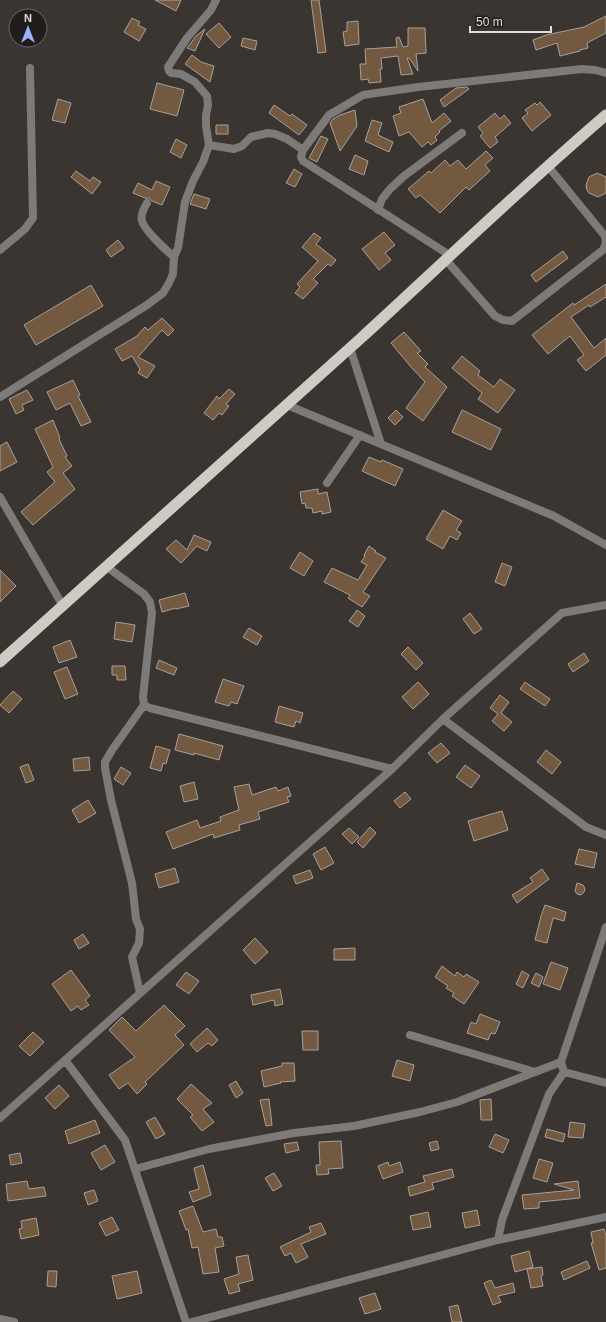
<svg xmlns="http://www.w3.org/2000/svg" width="606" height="1322" font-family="Arial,sans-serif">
  <rect width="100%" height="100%" fill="#3b3531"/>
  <path fill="#745941" stroke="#a7a09b" d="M155,0h26l-5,11z
    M311,0h8l7,52 -8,1z
    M606,16v17l-19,10 1,5 -8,2v1l-20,5 -3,-13 -21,7 -3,-10 13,-5 38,-8z
    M132,18l8,4 -2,3 8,4 -7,12 -15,-9z
    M358,21l1,23 -14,2 -2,-14 4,-1v-9z
    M219,23l12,14 -12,11 -13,-14z
    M408,28h17l1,25 -10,1 2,17 -9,-13h-2l6,16 -12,1 -3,-19 -17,2 1,11h-2l1,13 -12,1 -1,-4 -7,1 -1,-16h6l-1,-15 32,-2 -1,-9 3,-1 4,10 5,-1z
    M205,29l-10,22 -8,-3 9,-12z
    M243,38l14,3 -2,9 -14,-4z
    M192,55l9,7 13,4 -4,16 -25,-18z
    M157,83l27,7 -7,26 -27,-7z
    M467,87l2,2 -25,18 -4,-7 16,-12z
    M58,99l13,4 -6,20 -13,-3z
    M423,99l9,24 12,-10 7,8 -12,10 1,1 -5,5 2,3 -6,5 -3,-3 -6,5 -13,-15 -10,4 -6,-20 8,-3 -2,-6z
    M540,102l11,13 -19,16 -10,-13 6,-5 -3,-3 10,-7 2,2z
    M274,105l16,11 2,-2 15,11 -8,10 -30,-22z
    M355,110l2,16 -17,25 -10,-28 3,-4 7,-4z
    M495,113l5,6 4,-4 7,8 -16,14 3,5 -8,6 -10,-12 3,-3 -5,-6z
    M372,120l10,3 -4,12 15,7 -4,10 -24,-11z
    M216,125h12v9h-12z
    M321,136l7,3 -11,23 -8,-4z
    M176,139l11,6 -6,13 -11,-6z
    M486,151l7,7 -8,7 5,6 -21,19 -3,-3 -26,26 -20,-18 -4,3 -8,-9 21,-18 2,2 14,-13 5,6 8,-6 8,9z
    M355,155l13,6 -4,14 -15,-6z
    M294,169l8,5 -7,13 -9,-4z
    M76,171l14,10 3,-4 8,5 -9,12 -21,-17z
    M597,173l9,4v16l-8,4 -9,-4 -2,-3 -1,-5 3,-8z
    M156,181l14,6 -8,18 -10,-4 -3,-3h-4l-12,-5 5,-10 14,7z
    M194,194l16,5 -4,10 -16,-5z
    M384,232l11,13 -10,8 6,7 -12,10 -17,-21z
    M314,233l7,5 -5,6 20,16 -5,6 -3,-2 -15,15 5,4 -15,16 -8,-6 5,-6 -3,-3 21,-23 -16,-14z
    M118,240l6,8 -13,9 -5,-7z
    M563,251l5,7 -32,24 -5,-7z
    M606,284v13l-16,10 -1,-2 -18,12 23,31 12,-10v17l-20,16 -9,-11 7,-5 -14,-19 -22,18 -16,-19 41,-32 1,2z
    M91,285l12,21 -67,39 -12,-20z
    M162,318l12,12 -6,6 -6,-6 -24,27 17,9 -8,12 -9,-5 2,-4 -8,-13 -10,5 -7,-12 22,-13 8,-9 3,3z
    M404,332l17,19 -4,2 11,11 -3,3 22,20 -24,34 -17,-13 19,-26 -14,-15 -20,-24z
    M462,356l18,15 -2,4 16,12 6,-8 15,11 -17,23 -20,-14 4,-6 -30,-25z
    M73,380l7,15 -2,1 13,26 -10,4 -11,-23 -14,7 -9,-18z
    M229,389l6,5 -9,10 3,2 -7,9 -3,-2 -6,7 -9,-7 13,-17 2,3z
    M27,390l6,10 -11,5 2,5 -8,4 -7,-15z
    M396,410l7,7 -8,8 -7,-7z
    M462,410l39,19 -10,21 -39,-18z
    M53,420l7,18 -1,1 8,17 -2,1 7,9 -9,7 12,16 -42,36 -12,-13 34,-30 -8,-10 6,-5 -18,-38z
    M7,442l10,20 -17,9v-25z
    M369,457l12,5 1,-2 21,9 -8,17 -33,-15z
    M318,489v5l9,-2 4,20 -9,2v-3l-9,2 -1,-5h-6l-1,-5 -3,1 -2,-12z
    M443,510l19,11 -6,9 5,3 -4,7 -7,-4 -7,13 -17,-10z
    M194,535l17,7 -4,9 -10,-5 -16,17 -15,-14 10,-9 11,10z
    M369,546l7,5 -1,1 11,6 -23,34 7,4 -8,11 -14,-9 2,-3 -26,-13 8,-14 26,12 9,-15 -6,-3 4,-6 -1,-1z
    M300,552l13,9 -9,15 -14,-8z
    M502,563l10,4 -7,19 -10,-4z
    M0,570l16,16 -16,16z
    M185,593l4,13 -13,3v-1l-14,4 -3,-12z
    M357,610l8,6 -7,11 -9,-6z
    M470,613l12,16 -8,5 -11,-15z
    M116,622l19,3 -3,17 -18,-3z
    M249,628l13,8 -5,9 -14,-8z
    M70,640l7,17 -18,6 -6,-16z
    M408,647l15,16 -7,7 -15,-16z
    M584,653l5,8 -16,11 -5,-8z
    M159,660l18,8 -3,7 -18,-7z
    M112,666h13l1,14h-9v-5h-5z
    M67,667l11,27 -13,5 -11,-27z
    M223,679l21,7 -7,18 -6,-2 -2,4 -14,-4z
    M418,682l11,12 -16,15 -11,-12z
    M525,682l25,17 -5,7 -25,-17z
    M13,691l9,8 -13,14 -9,-8z
    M500,695l9,7 -8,11 11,9 -8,9 -12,-10 6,-7 -8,-6z
    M279,706l24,7 -3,10 -4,-2 -2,6 -19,-5z
    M179,734l44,12 -4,14 -25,-7v2l-19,-5z
    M441,743l9,10 -13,10 -9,-10z
    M156,746l14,4 -4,14 -3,-1 -2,8 -11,-3z
    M546,750l15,12 -9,12 -15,-12z
    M89,757l1,13 -16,1 -1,-12z
    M28,764l6,16 -8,3 -6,-16z
    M465,765l15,11 -9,12 -15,-11z
    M121,767l10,6 -8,12 -9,-6z
    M194,782l4,17 -14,3 -4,-16z
    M249,784l3,11 24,-8 2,4 10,-4 3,9 -4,1 2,5 -31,10 2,7 -21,6 1,5 -26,8 -1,-4 -40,15 -7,-17 31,-12 3,8 21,-7 -1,-4 19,-7 -5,-23z
    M405,792l6,7 -11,9 -6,-7z
    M88,800l8,13 -17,10 -7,-13z
    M502,811l6,19 -34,11 -6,-20z
    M370,827l6,6 -13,15 -6,-6z
    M349,828l10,9 -7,7 -10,-10z
    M325,847l9,16 -13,7 -8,-16z
    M579,849l18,4 -3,15 -19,-4z
    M175,868l4,14 -20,6 -4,-14z
    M542,869l7,10 -32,24 -5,-8 21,-13 -3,-4z
    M310,870l3,8 -17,6 -3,-8z
    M577,883l6,2 2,4 -1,3 -3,3 -4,-1 -2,-3z
    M545,905l21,7 -2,9 -11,-3 -6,25 -12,-3 6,-24z
    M83,934l6,9 -10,6 -5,-9z
    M255,938l13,14 -13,12 -12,-14z
    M355,948v12h-21v-11z
    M551,962l17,6 -8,22 -17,-6z
    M442,966l13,10 2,-4 7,5 2,-3 13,8 -15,22 -12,-8 2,-3 -8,-5 2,-2 -13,-9z
    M71,970l19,26 -5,4 4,5 -8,5 -3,-4 -7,5 -19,-27z
    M522,971l7,4 -6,13 -7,-4z
    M186,972l13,9 -10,13 -13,-9z
    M536,973l7,4 -4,10 -8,-4z
    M280,989l3,15 -8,2 -1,-6 -21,5 -2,-10z
    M164,1005l21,21 -10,9 9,10 -39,37 2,2 -10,10 -9,-11 -9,6 -10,-14 26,-18 -26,-27 13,-13 14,14z
    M480,1014l20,8 -5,12 -4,-1 -3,7 -21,-7 4,-11 5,2z
    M207,1028l11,12 -6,6 -4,-3 -11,9 -7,-8z
    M302,1031h16v19h-15z
    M33,1032l11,10 -14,14 -11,-10z
    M397,1060l17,5 -4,16 -18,-5z
    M282,1063h12l1,18 -15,1 1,1 -17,4 -3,-16 21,-5z
    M236,1081l7,12 -7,5 -7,-13z
    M191,1084l21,19 -9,6 11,13 -12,9 -12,-14 3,-2 -16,-16z
    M59,1085l10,11 -14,13 -10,-11z
    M269,1099l3,26 -6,1 -6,-26z
    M491,1099l1,21h-11l-1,-20z
    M155,1117l10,17 -9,5 -10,-17z
    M95,1120l5,13 -31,11 -4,-13z
    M570,1122l15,2 -2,14 -15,-1z
    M547,1129l18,5 -2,8 -18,-5z
    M495,1134l14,6 -6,13 -14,-6z
    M341,1141l2,27 -15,1 1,5 -12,1 -1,-10h4l-1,-23z
    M437,1141l2,8 -8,2 -2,-8z
    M297,1142l2,8 -13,3 -2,-9z
    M105,1145l10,17 -14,8 -10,-17z
    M20,1153l2,10 -11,2 -2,-10z
    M539,1159l14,4 -6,19 -14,-4z
    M388,1162l1,4 11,-4 3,10 -20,7 -5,-13z
    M203,1165l8,30 -18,7 -4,-10 10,-3 -5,-21z
    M452,1169l2,8 -22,6 2,6 -24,7 -2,-9 17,-5 -2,-6z
    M274,1173l8,13 -9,5 -8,-13z
    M27,1181l2,8 15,-2 2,9 -38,5 -2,-17z
    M578,1181l2,17 -41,4v6l-15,1 -2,-14 52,-5 -20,-6z
    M94,1190l4,11 -10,4 -4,-12z
    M193,1206l10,26 13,-3 2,8h4l2,9 -9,2 4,24 -16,2 -5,-27 -6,1 -4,-19 -2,1 -7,-19z
    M477,1210l3,15 -15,3 -3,-15z
    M428,1212l3,15 -18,3 -3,-14z
    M112,1217l7,13 -13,6 -7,-13z
    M36,1218l3,17 -18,4 -2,-10 3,-1 -1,-7z
    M321,1223l5,11 -25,10 7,13 -12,6 -5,-10 -6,3 -5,-9 31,-15 -2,-5z
    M604,1229l2,7v32l-7,2 -8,-27h2l-2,-11z
    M529,1251l4,16 -18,5 -4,-16z
    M248,1255l5,25 -15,4 2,7 -11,3 -5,-15 15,-5 -3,-17z
    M587,1261l3,7 -26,12 -3,-8z
    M542,1267l1,8 -2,1 2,10 -12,2 -4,-19z
    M48,1271h9l-1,16 -9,-1z
    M137,1271l5,22 -25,6 -5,-23z
    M491,1280l4,8 18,-5 2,9 -17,4 3,6 -8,3 -9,-22z
    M375,1293l6,16 -16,5 -6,-16z
    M458,1305l4,17h-10l-3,-15z"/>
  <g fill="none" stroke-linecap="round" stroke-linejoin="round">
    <path stroke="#7d7a78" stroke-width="8" d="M209,145l25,4 8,-3 9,-9 17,-4 7,1 12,5 16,11
      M147,203c-3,5 -7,12 -5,18 2,9 25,30 32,36
      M378,210l4,-11 8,-10 14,-13 58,-43
      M0,250l25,-21 8,-11 -3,-150
      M451,256l-148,-95 -2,-4 2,-7 26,-35 34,-20 55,-8 164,-18 13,1 11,3
      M446,260l49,56 8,4 9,1 91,-71 3,-7 -1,-7 -58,-71
      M0,397l147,-92 16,-12 6,-10 4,-9 1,-17 4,-9 7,-46 8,-21 10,-19 6,-17 -3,-19v-11l2,-10 -1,-9 -12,-14 -14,-8 -10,-1 -2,-2 -1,-4 19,-29 24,-28 5,-10
      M327,483l33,-48
      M0,497l63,109
      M107,567l37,27 6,8 2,11 -9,84 1,8 6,3 242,61
      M443,719l143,108 20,8
      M606,927l-45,135 3,10 42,11
      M140,993l-8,-36 7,-14 1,-14 -4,-10 -4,-36 -21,-83 -6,-32v-6l7,-12 32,-45
      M410,1035l125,37
      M65,1060l60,80 61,182
      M0,1118l392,-349 51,-50 119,-106 44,-8
      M135,1169l74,-20 85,-16 60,-7 66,-14 37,-10 104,-40
      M498,1240l4,-20 47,-126 15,-22
      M0,1319l14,3
      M192,1322l306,-82 108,-23"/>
    <path stroke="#7d7a78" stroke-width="8" d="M350,348l31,96
      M287,405l267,111 52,29"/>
    <path stroke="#d0cac4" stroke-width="11" d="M0,662c120,-108 241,-215 360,-323 82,-75 162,-152 246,-224"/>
  </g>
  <g transform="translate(28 28)"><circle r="19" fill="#201d1b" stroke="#6d6a67"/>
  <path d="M0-3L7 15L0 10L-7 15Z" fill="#9eb3fd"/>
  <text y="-6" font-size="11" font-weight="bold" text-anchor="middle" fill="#e0ddda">N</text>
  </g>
  <path d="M470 26v6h81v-6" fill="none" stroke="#e0ddda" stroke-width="2"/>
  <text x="476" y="26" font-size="12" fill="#e0ddda" stroke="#201d1b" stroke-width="3" paint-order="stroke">50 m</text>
</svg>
